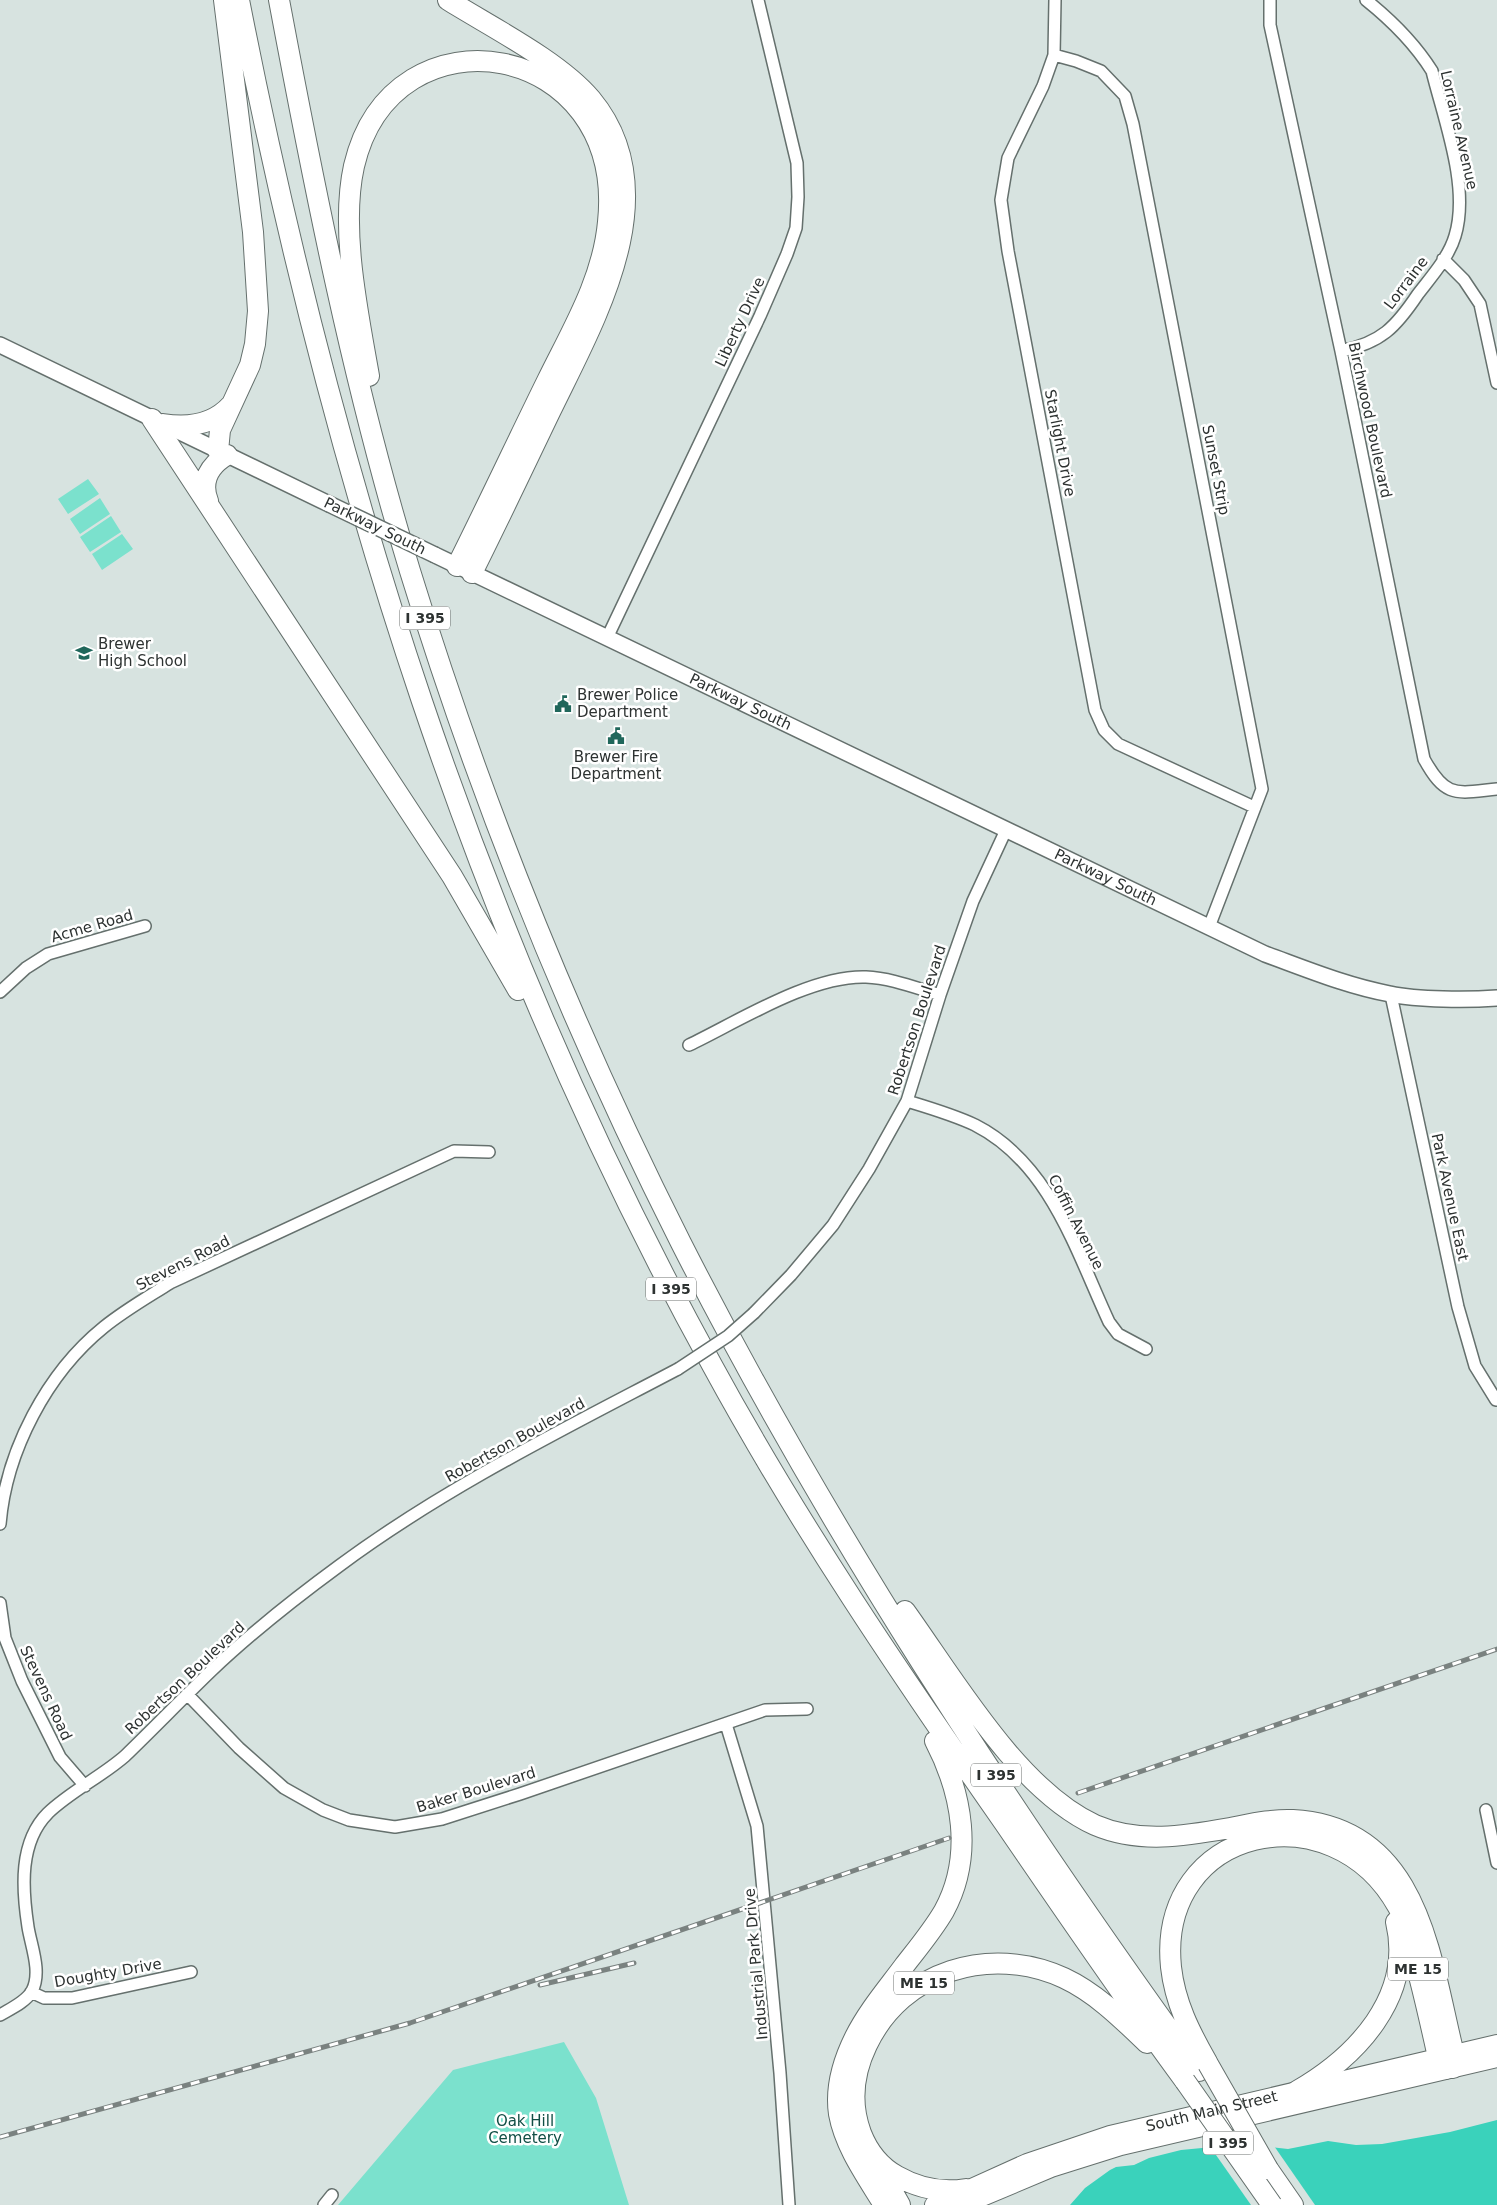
<svg xmlns="http://www.w3.org/2000/svg" width="1497" height="2205" font-family="'DejaVu Sans',sans-serif">
  <rect width="100%" height="100%" fill="#d7e3e0"/>
  <path fill="#7be1cd" d="M88,479l11,15 -31,20 -10,-15z
    M100,498l10,16 -30,20 -10,-15z
    M111,516l10,16 -31,20 -10,-15z
    M122,534l11,15 -31,21 -10,-16z
    M564,2042l32,56 33,107h-291l115,-135z"/>
  <path fill="#3ad2bb" d="M1497,2120v85h-427l15,-17 25,-18 6,-3 18,-2 15,-7 32,-8 63,-6 44,5 40,-8 28,4 26,-1 68,-12z"/>
  <path fill="#d7e3e0" d="M1244,2142l28,1 43,62h-64l-42,-60z"/>
  <g fill="none" stroke-linecap="round" stroke-linejoin="round">
    <g stroke="#65706d" stroke-width="14">
      <path id="street" d="M1055,0l-1,55 -11,31 -35,72 -7,42 7,51 87,459 9,20 14,14 136,63
        M1270,0v25l71,326 83,408c22,40 32,34 73,30
        M1054,55l22,6 25,10 24,25 8,28 129,665 -53,138
        M1443,259l21,21 16,24 17,79
        M1341,351c40,-8 55,-24 77,-57 13,-17 31,-37 37,-58 15,-49 -11,-116 -23,-165 -17,-27 -41,-51 -66,-71
        M607,638l153,-322 27,-62 9,-26 2,-31 -1,-34 -39,-163
        M0,992l26,-24 22,-14 97,-28
        M1391,995l67,312 17,59 21,34
        M689,1045c50,-24 122,-70 177,-68 25,1 50,11 74,18
        M907,1101c23,7 47,14 68,24 75,38 101,126 134,197l9,12 28,15
        M754,1313l37,-38 42,-50 36,-56 38,-68 33,-106 33,-94 33,-71
        M0,1524c6,-73 47,-151 104,-197 21,-17 44,-30 66,-44l284,-132 35,1
        M0,1603l5,35 17,43 38,76 25,29
        M187,1694l52,54 45,40 39,22 26,10 46,7 47,-8 78,-25 245,-84 42,-1
        M726,1724l31,102 23,247 9,132
        M1486,1810l11,53
        M31,1992l13,6h28l119,-26
        M0,2015c10,-6 26,-13 32,-24 10,-19 -1,-45 -4,-64 -6,-39 -9,-85 20,-114 23,-22 53,-36 77,-57 29,-28 57,-57 86,-85 40,-38 83,-72 128,-105 105,-78 223,-136 339,-197
        M324,2205l8,-10"/>
    </g>
    <g stroke="#65706d" stroke-width="18">
      <g id="secondary">
        <path d="M0,345l329,159"/>
        <path id="s1" d="M435,555l830,399c41,15 82,32 125,40 28,6 78,6 107,4"/>
      </g>
    </g>
    <g stroke="#65706d" stroke-width="20">
      <g id="primary">
        <path id="s2" d="M934,2205l93,-42 83,-28 387,-91"/>
        <path d="M963,2205l88,-37 70,-22 376,-88"/>
      </g>
    </g>
    <g stroke="#65706d" stroke-width="22">
      <path id="highway" d="M239,0c94,479 236,935 473,1365 87,160 189,310 293,459 59,86 118,173 180,257
        M279,0c36,192 74,384 131,571 71,231 162,456 271,672 147,289 328,565 518,828
        M448,0c43,27 111,61 143,99 78,94 4,220 -40,311 -26,54 -52,109 -79,163
        M369,376c-11,-63 -29,-147 -15,-210 39,-166 273,-126 254,56 -5,57 -36,108 -61,159 -30,61 -59,123 -90,185
        M152,419l300,457 66,114
        M163,424c25,4 50,1 68,-19
        M218,451l2,-21 30,-65 5,-21 3,-33 -5,-79 -29,-232
        M208,501c-8,-20 2,-36 19,-46
        M905,1611c49,68 113,179 190,214 44,19 90,11 135,3 21,-4 42,-9 63,-8 127,7 137,138 161,234l-1,14
        M1207,2062c-17,-30 -32,-59 -36,-95 -14,-140 161,-179 227,-60 12,21 16,46 21,69 7,27 13,54 19,81l7,12
        M1297,2091c59,-34 117,-94 99,-169
        M878,2166l22,39
        M1268,2169l25,36
        M966,2189c-25,4 -48,-1 -69,-13 -18,-10 -29,-25 -36,-43 -11,-30 -8,-59 6,-88 35,-74 123,-101 197,-67 32,15 58,41 83,65
        M884,2205c-17,-28 -39,-58 -45,-91 -4,-27 4,-53 16,-77 13,-26 32,-48 49,-71 14,-18 29,-36 40,-55 30,-55 18,-118 -9,-170"/>
    </g>
    <use href="#street" stroke="#fff" stroke-width="11"/>
    <use href="#secondary" stroke="#fff" stroke-width="15"/>
    <use href="#primary" stroke="#fff" stroke-width="18"/>
    <use href="#highway" stroke="#fff" stroke-width="20"/>
    <g stroke="#7a8280" stroke-width="5">
      <path id="rail" d="M1078,1793l419,-144
        M540,1985l94,-22
        M0,2137l410,-114 539,-185"/>
    </g>
    <use href="#rail" stroke="#fff" stroke-width="3" stroke-dasharray="9" stroke-linecap="butt"/>
    <g stroke="#65706d" stroke-width="14" stroke-linecap="butt">
      <path id="street-bridge" d="M678,1369l50,-33 26,-23"/>
    </g>
    <g stroke="#65706d" stroke-width="18" stroke-linecap="butt">
      <path id="secondary-bridge" d="M329,504l106,51"/>
    </g>
    <g stroke="#65706d" stroke-width="22" stroke-linecap="butt">
      <path id="highway-bridge" d="M1208,2064l60,105
        M1185,2081l87,124"/>
    </g>
    <use href="#street-bridge" stroke="#fff" stroke-width="11"/>
    <use href="#secondary-bridge" stroke="#fff" stroke-width="15"/>
    <use href="#highway-bridge" stroke="#fff" stroke-width="20"/>
  </g>
  <defs>
    <g id="school-bare" transform="scale(1.35)"><path d="M0-5L7-2L0 1L-7-2ZM-4 1L0 2.5L4 1V4Q0 6-4 4Z" fill="#20675b" stroke="#fff" stroke-width="2.5" paint-order="stroke"/></g>
    <g id="civic-bare" transform="scale(1.35)"><path d="M-.6-6.5H3V-4.5H.6V-3L4-1V1h2V6H-6V1h2V-1L-.6-3ZM-1.2 2.5V6h2.4V2.5Z" fill="#20675b" stroke="#fff" stroke-width="2.5" paint-order="stroke"/></g>
  </defs>
  <g fill-rule="evenodd">
    <use href="#school-bare" x="84" y="653"/>
    <use href="#civic-bare" x="563" y="704"/>
    <use href="#civic-bare" x="616" y="736"/>
  </g>
  <g text-anchor="middle" dominant-baseline="central" stroke-width="5" stroke-linejoin="round" paint-order="stroke">
    <g fill="#fff" stroke="#6c706f" stroke-width="1">
      <rect x="400" y="606.5" width="50" height="23" rx="4"/>
      <rect x="646" y="1277.5" width="50" height="23" rx="4"/>
      <rect x="971" y="1763.5" width="50" height="23" rx="4"/>
      <rect x="1388" y="1957.5" width="60" height="23" rx="4"/>
      <rect x="894" y="1971.5" width="60" height="23" rx="4"/>
      <rect x="1203" y="2131.5" width="50" height="23" rx="4"/>
    </g>
    <g font-size="14" font-weight="bold" fill="#2d3231">
      <text x="425" y="618">I 395</text>
      <text x="671" y="1289">I 395</text>
      <text x="996" y="1775">I 395</text>
      <text x="1418" y="1969">ME 15</text>
      <text x="924" y="1983">ME 15</text>
      <text x="1228" y="2143">I 395</text>
    </g>
    <g font-size="15" fill="#2d3231" stroke="#fff">
      <text transform="translate(1459 130) rotate(77)">Lorraine Avenue</text>
      <text transform="translate(1406 283) rotate(-53)">Lorraine</text>
      <text transform="translate(740 322) rotate(-65)">Liberty Drive</text>
      <text transform="translate(1370 420) rotate(78)">Birchwood Boulevard</text>
      <text transform="translate(1060 443) rotate(79)">Starlight Drive</text>
      <text transform="translate(1216 470) rotate(79)">Sunset Strip</text>
      <text transform="translate(375 526) rotate(26)">Parkway South</text>
      <text stroke="none"><textPath href="#s1" startOffset="339">Parkway South</textPath></text>
      <text stroke="none"><textPath href="#s1" startOffset="744">Parkway South</textPath></text>
      <text transform="translate(92 926) rotate(-16)">Acme Road</text>
      <text transform="translate(917 1020) rotate(-72)">Robertson Boulevard</text>
      <text transform="translate(1450 1197) rotate(78)">Park Avenue East</text>
      <text transform="translate(1076 1222) rotate(63)">Coffin Avenue</text>
      <text transform="translate(183 1263) rotate(-27)">Stevens Road</text>
      <text transform="translate(515 1440) rotate(-29)">Robertson Boulevard</text>
      <text transform="translate(185 1678) rotate(-43)">Robertson Boulevard</text>
      <text transform="translate(46 1693) rotate(65)">Stevens Road</text>
      <text transform="translate(476 1790) rotate(-17)">Baker Boulevard</text>
      <text transform="translate(756 1964) rotate(-95)">Industrial Park Drive</text>
      <text transform="translate(108 1973) rotate(-10)">Doughty Drive</text>
      <text stroke="none"><textPath href="#s2" startOffset="294">South Main Street</textPath></text>
    </g>
    <g font-size="15" fill="#2d3231" stroke="#fff" text-anchor="start">
      <text x="98" y="644">Brewer<tspan x="98" dy="17">High School</tspan></text>
      <text x="577" y="695">Brewer Police<tspan x="577" dy="17">Department</tspan></text>
      <text x="616" y="757" text-anchor="middle">Brewer Fire<tspan x="616" dy="17">Department</tspan></text>
    </g>
    <g font-size="15" fill="#104e45" stroke="#fff">
      <text x="525" y="2121">Oak Hill<tspan x="525" dy="17">Cemetery</tspan></text>
    </g>
  </g>
</svg>
